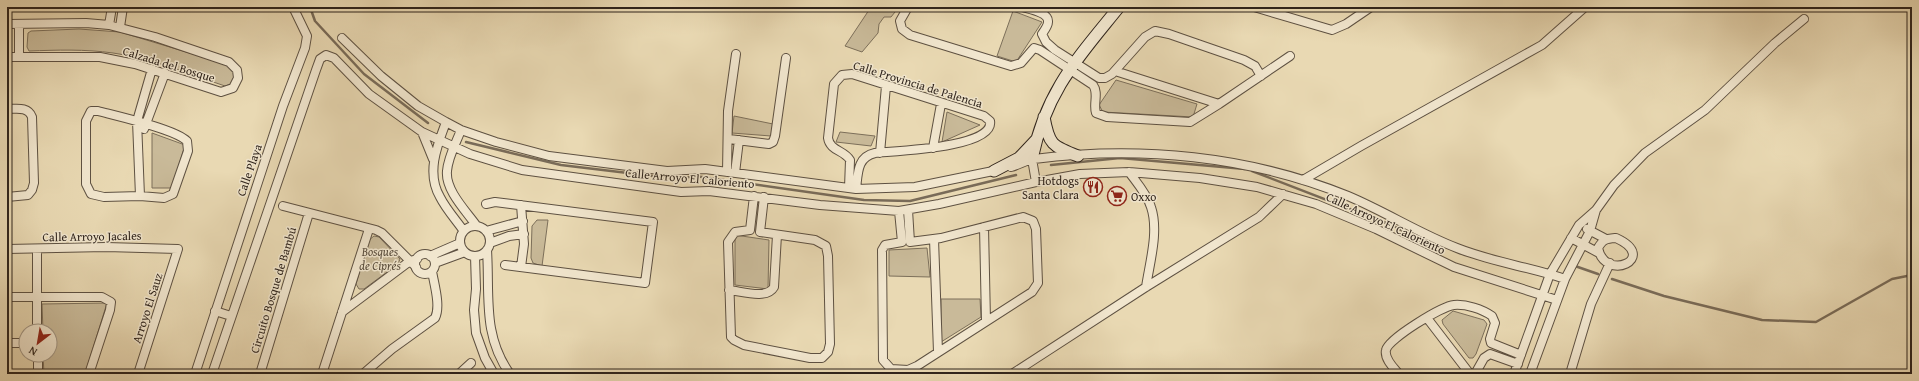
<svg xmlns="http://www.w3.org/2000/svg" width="1919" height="381" font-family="'Gentium Book Plus',serif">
  <rect width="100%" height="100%" fill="#e9d9b3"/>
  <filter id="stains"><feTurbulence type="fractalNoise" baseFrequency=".005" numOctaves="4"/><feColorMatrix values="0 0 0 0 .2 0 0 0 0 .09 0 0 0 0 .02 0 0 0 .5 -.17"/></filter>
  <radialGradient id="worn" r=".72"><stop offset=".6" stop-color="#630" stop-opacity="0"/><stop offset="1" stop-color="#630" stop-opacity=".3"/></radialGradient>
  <path fill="#c9ba99" stroke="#7c6f5a" d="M871,7h28l-8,10h-7l-5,7 -1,9 -16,19 -17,-6z
    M1013,11l29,11 -26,40 -19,-6z
    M79,29l41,3 106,32 8,6v13l-9,3c-36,-12 -74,-28 -112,-33 -28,-4 -56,-3 -84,-2l-2,-4 1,-14 3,-2z
    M7,31l4,2v14l-3,2z
    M1116,80l81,24 -4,13 -90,-5 -4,-7z
    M947,112l33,13 -38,17z
    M734,116l39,8 -2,12 -39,-3z
    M840,132l35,4 -4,10 -35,-4z
    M152,133l33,12 -13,43h-20z
    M537,220h11l-6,46 -9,-3 -2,-5 1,-32z
    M735,235l34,5 -1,49 -33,-4z
    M374,236l5,1 21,22 -2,5 -34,25h-5l-3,-5 13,-44z
    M927,248l3,29 -41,-1v-26z
    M941,299h39l1,18 -40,25z
    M107,303l-22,71h-41l-1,-19h7v-24h-7l-1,-27z
    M1453,311l31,9 3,4 -11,30 -3,4h-4l-26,-34 -1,-4z"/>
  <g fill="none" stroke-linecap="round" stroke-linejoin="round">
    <path stroke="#796b58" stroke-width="2.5" d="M310,7l5,14 49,53 64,49
      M466,142l95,23 117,14 17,-3 169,24 46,1 106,-26
      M1051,165l69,-7 125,11
      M1252,171l142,55 27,16
      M1575,266l23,8
      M1612,279l52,17 98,24 54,2 76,-43 20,-4"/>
    <g stroke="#5e5142" stroke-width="10">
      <path id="street" d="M908,7l-8,14 2,8 8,6 101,31 10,-3 13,-15 6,2 53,35c6,8 0,19 3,28l11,4 83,5 29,-18 71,-48
        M1022,7c6,2 27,5 26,15 0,4 -4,9 -6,12l4,8 9,8 44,28h6l7,-4 33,-37 10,-6 14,3 75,26 11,6 6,10
        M1254,7l78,23 14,-6 25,-17
        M7,24l79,-1 23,2 46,12 74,25 8,8 1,8 -5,10 -12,4 -86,-28 -35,-7h-93
        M19,24v33
        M109,25l3,-18
        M120,27l3,-20
        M342,38l39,38 37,30 28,16 15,8 35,12 53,14 118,15 38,-2 151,20 59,-2 83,-17
        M1115,71l104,33
        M7,109c9,0 21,-3 25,8l2,66 -2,7 -4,5 -21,2
        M91,111h7c19,5 77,18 89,30l1,10 -15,43 -9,4 -24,-2 -36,1 -13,-3 -5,-10v-63z
        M446,122c-9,24 -20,51 -6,75 6,12 16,23 23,33
        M144,129l21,-56
        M461,130c-5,13 -13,27 -14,41 -2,19 19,40 29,54
        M422,132l11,27
        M729,139l40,5 4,-2 2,-6 11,-78
        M933,148l8,-44
        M880,153l6,-67
        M1032,159l4,23
        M1011,167c8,-2 15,-7 23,-8 105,-14 216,-3 314,37 38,16 72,38 109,52 35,14 73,19 108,31
        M727,172l1,-61 8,-57
        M1129,172c8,11 18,22 22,35 8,24 -1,54 -5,80
        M735,173l4,-33
        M1303,180l58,-34 181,-101 43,-38
        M849,188l1,-28c-6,-10 -20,-9 -22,-22l6,-54 8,-9 10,-1 132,42 6,5c5,27 -97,30 -115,32 -18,4 -17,20 -19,36
        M140,196l-3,-75 15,-52
        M754,196l-4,34 -15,2 -7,10 3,95 3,3 10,5 66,13h12l6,-6 2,-8 -2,-88 -2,-10 -11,-6 -55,-8 4,-35
        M486,204l9,-2 158,20 -8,61 -140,-18
        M283,206l93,24 6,3 34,34
        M899,211l3,31 -17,3 -3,5 1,110 8,9 17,1 9,-4 115,-74 6,-9 -2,-54 -3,-8 -10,-4 -82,21 -31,4 -2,-32
        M460 241a15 15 0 1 1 30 0a15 15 0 1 1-30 0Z
        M984,227l2,94
        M1587,229l19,10
        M486,231l37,-10
        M1571,238l28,15
        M1616,238c44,20 -11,45 -18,10 5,-9 8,-9 18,-10z
        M934,239l4,113
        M490,243l19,-7 15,-2
        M7,249l99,-2 72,2 -40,125
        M37,249v82
        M487,250c3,45 -5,85 23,124
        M415 264a10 10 0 1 1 20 0a10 10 0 1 1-20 0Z
        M430,256l30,-13
        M475,256l1,33 -2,21 2,23 9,25 9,16
        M435,263l30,-11
        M521,267l3,-23 -3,-39
        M729,290c12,1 38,10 45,-3l3,-52
        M7,297h95l9,5 -1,8 -21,64
        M215,311l16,5
        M342,312l68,-51 7,-2
        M1427,318l43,56
        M7,343h19
        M38,355v19
        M195,374l88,-268 22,-58 2,-12 -14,-29
        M212,374l104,-304 4,-11 6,-4 8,3 35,36 53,38 48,22 52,16 159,22 28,-1 111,14 79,6 40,-7 97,-22 44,-8 49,-2 71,6 57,9 59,17 60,25 78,38 103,33
        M260,374l49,-161
        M322,374l47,-145
        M363,374l29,-25 43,-31c6,-12 -1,-34 -3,-47
        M459,374l12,-11
        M1012,374l134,-87 113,-70 24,-23
        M1399,374c-5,-6 -15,-15 -13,-24 2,-11 56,-44 68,-45 12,-1 28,4 38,11l3,7 -5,16 1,4 30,12
        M1475,374l9,-16 6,-4 28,10
        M1514,374l36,-100 29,-49 17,-15 18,-25 31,-32 60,-43 70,-67 29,-24
        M1530,374l35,-95 25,-48 6,-21
        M1570,374l21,-70 19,-41"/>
    </g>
    <g stroke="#2f241c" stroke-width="13">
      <path id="secondary" d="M1044,117c5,28 8,29 34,39
        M1032,159c14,-68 45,-100 87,-152
        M994,171l25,-13 17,-18"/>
    </g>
    <use href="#street" stroke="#f1e6ce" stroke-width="8"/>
    <use href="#secondary" stroke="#f1e6ce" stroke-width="11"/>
  </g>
  <defs>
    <g id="restaurant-ring" transform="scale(1)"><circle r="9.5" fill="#f1e6ce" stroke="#8f2418" stroke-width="1.5"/><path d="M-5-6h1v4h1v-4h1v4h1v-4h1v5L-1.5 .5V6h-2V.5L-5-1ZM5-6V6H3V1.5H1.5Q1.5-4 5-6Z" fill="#8f2418"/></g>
    <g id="supermarket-ring" transform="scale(1)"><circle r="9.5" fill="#f1e6ce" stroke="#8f2418" stroke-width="1.5"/><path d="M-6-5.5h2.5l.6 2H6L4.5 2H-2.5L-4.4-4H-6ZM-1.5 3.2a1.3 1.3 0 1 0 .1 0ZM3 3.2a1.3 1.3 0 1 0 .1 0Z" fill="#8f2418"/></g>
  </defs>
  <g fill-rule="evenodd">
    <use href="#restaurant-ring" x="1093" y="187"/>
    <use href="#supermarket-ring" x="1117" y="196"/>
  </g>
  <g text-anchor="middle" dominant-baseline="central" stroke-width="3" stroke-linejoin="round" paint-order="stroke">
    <g font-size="12" fill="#2f241c" stroke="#f1e6ce">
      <text transform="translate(169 64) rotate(17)">Calzada del Bosque</text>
      <text transform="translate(918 84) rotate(17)">Calle Provincia de Palencia</text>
      <text transform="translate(249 170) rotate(-71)">Calle Playa</text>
      <text transform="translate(690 178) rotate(5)">Calle Arroyo El Caloriento</text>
      <text transform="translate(1386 223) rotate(25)">Calle Arroyo El Caloriento</text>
      <text transform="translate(92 236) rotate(-1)">Calle Arroyo Jacales</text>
      <text transform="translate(273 290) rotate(-73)">Circuito Bosque de Bambú</text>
      <text transform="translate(147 308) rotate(-72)">Arroyo El Sauz</text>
    </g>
    <g font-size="12" fill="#2f241c" stroke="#f1e6ce" text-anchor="end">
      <text x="1079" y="180">Hotdogs<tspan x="1079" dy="14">Santa Clara</tspan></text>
      <text x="1131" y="196" text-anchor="start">Oxxo</text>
    </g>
    <g font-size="12" font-style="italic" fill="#564a3b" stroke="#f1e6ce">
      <text x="380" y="251">Bosques<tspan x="380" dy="14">de Ciprés</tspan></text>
    </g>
  </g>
  <rect width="1919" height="381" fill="none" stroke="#e9d9b3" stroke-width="24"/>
  <rect x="8" y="8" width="1903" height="365" fill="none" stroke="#2f241c" stroke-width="2"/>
  <rect x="12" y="12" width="1895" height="357" fill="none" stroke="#2f241c"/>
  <g transform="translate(38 343) rotate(211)"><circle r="19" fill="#f1e6ce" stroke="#a39887"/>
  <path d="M0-3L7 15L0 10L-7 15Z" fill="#8f2418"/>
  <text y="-6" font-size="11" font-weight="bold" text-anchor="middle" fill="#2f241c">N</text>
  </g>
  <rect width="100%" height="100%" filter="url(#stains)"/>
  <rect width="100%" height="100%" fill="url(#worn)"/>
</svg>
